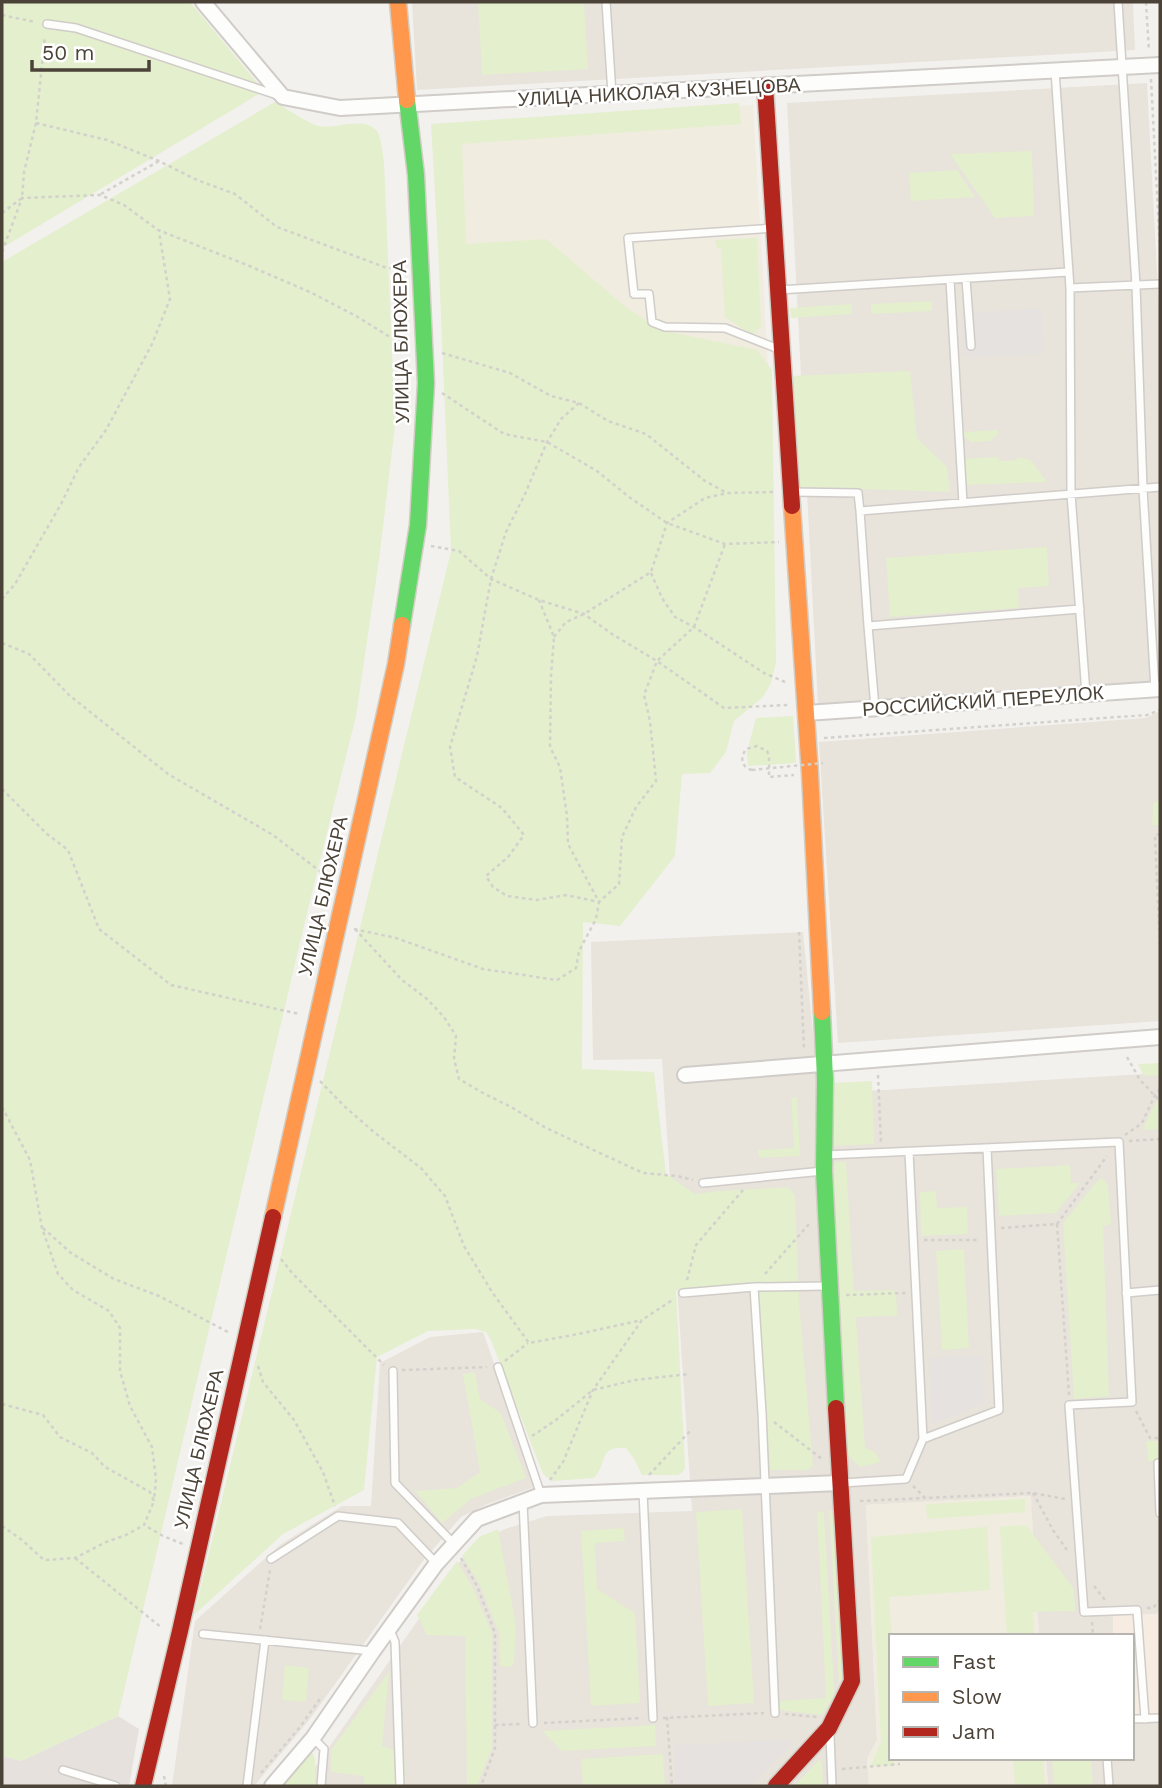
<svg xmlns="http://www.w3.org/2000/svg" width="1162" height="1788" font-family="'Work Sans',sans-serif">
  <rect width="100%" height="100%" fill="#f3f1ee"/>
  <path fill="#e8e3db" d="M412,2h721l2,48 -718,40z
    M1147,83l13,246v351l-342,25 -31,-602z
    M1160,711v310l-322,22 -19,-301 327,-24z
    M803,932l16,162 341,-21v538l-3,3 -44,2v20h-74l-9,-140 -164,9 11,235 -10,19 2,27h-567l151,-216 14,-17 13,-12 25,-12 42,-13 145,-5 -30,-452 -69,1 -2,-118z
    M483,1332l54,154 -52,19 -24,12 -39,45 -112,157 -56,67h-82l23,-165 85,-76 62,-39h29l9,-143 50,-26z
    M1160,1715v71h-112l-2,-28h86v-42z"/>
  <path fill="#f6ece1" d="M1160,1611v104l-28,1v-80h-19v-20l44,-2z"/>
  <path fill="#e6e1dd" d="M118,1716l21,13 -10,57h-127v-30l19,5z"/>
  <path fill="#f1ece0" d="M753,105l14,240 5,135 -302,-133 -10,-222z
    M1031,1496l8,140h-148v122h155l2,28h-179l-2,-27 10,-19 -11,-235z"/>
  <path fill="#e3efcd" d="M2,2h188l74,89 -262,157z
    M478,2h106l4,67 -106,6z
    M275,102c10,6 34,22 44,24 16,4 48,-12 59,7 4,8 4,19 6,28l11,264 -15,128 -24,163 -49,197 -189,803 -97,45 -19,-5v-1494z
    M739,103l2,21 -279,20 4,100 80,-5 81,69 33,22 97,20 15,20 4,293 -5,20 -8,14 -29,24 -8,31 -16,21 -28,1 -7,82 -55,70 -37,-4 -1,147 72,3 12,102 29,20 24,-3 69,-4 7,8 4,106 14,165 -5,4h-38l-12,-172 -7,-16 -75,8 9,177 -2,5 -5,3h-36l-8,-16 -8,-11c-29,-2 -17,14 -32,30l-42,3 -9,-7 -52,-134 -5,-8 -11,-3 -47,2 -51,26 -13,133 -81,44 -89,81 257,-1064 -13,-305 -7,-122z
    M1032,151l2,65 -39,2 -45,-64z
    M957,170l18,27 -64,4 -2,-28z
    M757,238l4,88 -9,9 -27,-18 -4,-69h-4l-2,-8z
    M932,301v10l-61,3v-10z
    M852,304v10l-61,4 -1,-10z
    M910,371l7,67 30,29 3,25 -152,-5 -10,-111z
    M997,430l2,3 -9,8 -19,1 -9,-7 2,-3z
    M998,457l1,4 18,-1v-3l14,3 16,22 -81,3 -1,-26z
    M1047,547l2,39 -31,2 1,20 -129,9 -4,-59z
    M793,716l3,47 -48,3 -1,-14 9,-34z
    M1160,800v25h-8l1,-22z
    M1160,1063v12l-16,1 -6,-12z
    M872,1081l2,63 -40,2 -3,-63z
    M797,1097l3,59 -41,2 -1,-8 36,-2 -3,-50z
    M1157,1100l3,4v25l-18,1z
    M830,1162h16l8,129 38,-1 4,2 1,23 -3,1 -38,1 9,131 10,4 6,10 -21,5 -17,-16z
    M1070,1165l1,18h9l-24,30 -57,3 -3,-47z
    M1102,1178l6,8 3,38 -8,2 6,170 -35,3 -11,-176 34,-42z
    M936,1191l1,17 30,-1 1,27 -47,2 -1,-44z
    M964,1249l5,99 -27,2 -6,-99z
    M475,1372l5,27 21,14 25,65 -55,21 -29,24 -27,-32 42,-3 23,-16 -17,-98z
    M1146,1441h14v20h-12z
    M1025,1499v13l-98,7 -1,-15z
    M742,1509l12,194 -46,3 -12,-194z
    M824,1511l10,177v7l-12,20 -43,-5v-9l47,-3 -9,-186z
    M829,1511h5l9,166 -4,7z
    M1026,1525l48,64 1,22 -42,1 1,24h-27l-7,-109z
    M987,1527l3,63 -101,7 3,39 -1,122h4l-2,8h-22l10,-24 -10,-205z
    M624,1528l1,13 -30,2 2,46 38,24 5,90 -49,3 -10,-175z
    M498,1529l18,96 -2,38 -4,4 -10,-1 -1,-33 -19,-48 -18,-29 17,-19z
    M457,1561l15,25 20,47v115l-15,38h-10l-2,-150 -39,-1 -2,-7 -7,-13z
    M285,1665l24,3 -3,34 -24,-2z
    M389,1672l-7,74 22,7 2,33h-42v-10l-33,-4v-22z
    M655,1725l1,21 -94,5 -20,-20z
    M310,1747l5,13 1,26h-42z
    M663,1754l2,32h-82l-2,-27z
    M1013,1758h30l2,28h-30z
    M1052,1758h39l2,28h-39z
    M820,1759l2,6 1,21h-29z"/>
  <path fill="#e5e2df" d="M1041,309l2,45 -80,3 -2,-44z
    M983,1355l2,48 -53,21 -3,-66z
    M796,1740l-46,46h-74l-2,-41z"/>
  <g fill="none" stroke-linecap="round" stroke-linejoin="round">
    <g stroke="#d0ccc8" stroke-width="10">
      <path id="lane" d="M606,2l6,92
        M1118,2l18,283 7,204 12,200
        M47,24l29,4 201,67
        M1055,71l15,217 1,206 15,200
        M774,228l-146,10 6,56h15l3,28 13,5 60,1 56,22
        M966,279l5,67
        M950,280l13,223
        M1070,288l90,-4
        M779,290l289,-18
        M793,492l65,1 2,18 300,-24
        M860,511l8,115
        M875,708l-7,-82 212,-17
        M825,1155l294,-13 13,260 -63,3 15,207 53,-2 8,109
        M703,1183l120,-12
        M754,1287l8,126 13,300
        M683,1293l71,-6 74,-1
        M1126,1293l34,-3
        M498,1367l43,128
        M393,1371l2,112 58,60
        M923,1439l76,-29 -12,-262
        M1158,1463l2,50
        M842,1483l64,-4 17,-40 -14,-287
        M643,1491l10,227
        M523,1502l10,221
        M271,1559l67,-43 60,7 38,40
        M390,1630l5,12 5,144
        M203,1634l169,17
        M1132,1719l28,-1
        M830,1735l2,51
        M313,1738l11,11 -3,37
        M1107,1758l2,28
        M63,1770l53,16
        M247,1786l18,-146"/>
    </g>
    <g stroke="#d0ccc8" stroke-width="18">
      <path id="street" d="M203,2l80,95 57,11 820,-43
        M806,713l354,-24
        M685,1075l475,-38
        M272,1786l41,-48 60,-87 63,-87 41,-45 64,-24 299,-12"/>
    </g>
    <g stroke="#d3cec4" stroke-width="19">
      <path id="fast" d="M402,625l16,-100 8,-142 -10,-208 -9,-75
        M822,1012l3,67 -1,92 12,237"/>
    </g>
    <g stroke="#d3cec4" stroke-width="19">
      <path id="slow" d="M398,2l9,98
        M792,506l18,268 12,238
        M273,1217l123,-553 6,-39"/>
    </g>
    <g stroke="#d3cec4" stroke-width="19">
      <path id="jam" d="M765,86l27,420
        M143,1786l37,-155 93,-414
        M776,1786l53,-58 23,-47 -16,-273"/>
    </g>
    <path stroke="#d3d1cc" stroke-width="2.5" stroke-dasharray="3.5 3.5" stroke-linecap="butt" d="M1146,2l3,49
      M2,15l33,7
      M1151,79l9,171
      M36,123l71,17 52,21 38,19 38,14 42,33 110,41h17
      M101,194l58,-33
      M2,213l20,-15 2,-26 12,-49 9,-87
      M2,252l20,-54 78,-3 24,10 34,25 89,35 63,27 46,24 34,21 15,5
      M442,353l68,20 41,23 28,7 29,18 38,13 59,47 22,12
      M442,393l62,41 43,8 50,29 32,26 38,26 58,21 54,-2
      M579,403l-18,16 -14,23 -22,52 -19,38 -15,47 -14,77 -27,91 5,30 47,31 22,27 -16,22 -22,19 7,11 14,9 30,4 29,-5 33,7 20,-18 3,-47 14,-30 20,-26 -6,-60 -6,-26 13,-34 37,-34 31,-83
      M431,546l28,5 32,28 48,21 45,14 28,20 45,27 67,47 64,-3
      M651,573l11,25 13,19 19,10 70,46 21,9
      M2,599l13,-15 46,-80 18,-37 27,-37 46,-86 18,-45 -11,-67
      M554,637l12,-15 18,-8 67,-42 16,-49 38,-25 22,-5 47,-1
      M2,643l27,11 40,41 99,79 105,61 53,41 4,1
      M824,738l323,-23 13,-5
      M752,770c-11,-3 -12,-12 -6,-21l11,-3 10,5 2,5v21l25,-2
      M2,789l45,45 21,16 31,79 72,56 128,29
      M1160,834l-5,1 5,113
      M354,929l42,9 87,31 74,11 19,-12 3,-17 17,-32 3,-17 -31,-58 -1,-28 -7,-49 -10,-20 1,-71 3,-39 -15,-37
      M355,929l47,51 25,19 17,18 12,19 -2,23 5,20 24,14 28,14 35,21 97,45 34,3 16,4
      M799,932l5,118
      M1127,1057l13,23 20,21
      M878,1075l3,68
      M320,1081l24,25 31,27 46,35 24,28 19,50 28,46 37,51 49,-9 64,-14
      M2,1107l28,53 12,68 16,46 15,16 36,21 11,17v43l10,35 22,41 4,32 -2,22
      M1125,1135l17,-12 13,-28 5,-6
      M1129,1141l31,-2
      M1057,1224l12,171
      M43,1228l28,25 43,26 45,17 69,36
      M1001,1228l56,-4 50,-68
      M924,1240h56
      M281,1259l12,15 91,91
      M765,1274l44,-50
      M687,1280l9,-35 47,-55
      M846,1295l60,-2
      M505,1361l23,-18
      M258,1366l5,16 31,38 29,52 12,34
      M402,1370l85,-3
      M2,1404l41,11 17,22 32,16 13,14 45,25 4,9 -10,24 19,11 20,8
      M1136,1411l14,27h10
      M774,1422l48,37
      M532,1436l24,-16 37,-30 42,-10 54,-6
      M649,1475l43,-46
      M550,1480l13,-18 30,-72 49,-70 32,-21
      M913,1486l12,12 108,-5 32,6
      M1033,1493l20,37 16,23
      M860,1501l65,-3
      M2,1526l20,14 22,20 31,-2 31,-16 20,-7 18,-10
      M75,1558l87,70
      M461,1558l16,28 18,47v115l-14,38
      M1094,1586l11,14
      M1147,1608h6l7,-8
      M1092,1622l1,14
      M260,1629l10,-59
      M785,1714l32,3
      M667,1717l5,69
      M663,1718l101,-5
      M544,1723l98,-5
      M495,1725l28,-1
      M842,1769l58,-5
      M261,1773l39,-46 22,-31
      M164,1776l2,10"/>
    <use href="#lane" stroke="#fdfdfc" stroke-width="7"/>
    <use href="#street" stroke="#fdfdfc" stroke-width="14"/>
    <use href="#fast" stroke="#63d668" stroke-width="16"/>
    <use href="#slow" stroke="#ff974d" stroke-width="16"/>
    <use href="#jam" stroke="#b3261e" stroke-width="16"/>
    <path stroke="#d3d1cc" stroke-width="2.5" stroke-dasharray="3.5 3.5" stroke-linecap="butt" d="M752,770l71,-7"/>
  </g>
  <g text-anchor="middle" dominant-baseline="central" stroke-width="5" stroke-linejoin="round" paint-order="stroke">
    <g font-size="19" fill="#4c4338" stroke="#fff">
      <text transform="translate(659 92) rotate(-3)">УЛИЦА НИКОЛАЯ КУЗНЕЦОВА</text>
      <text transform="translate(401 342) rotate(-91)">УЛИЦА БЛЮХЕРА</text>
      <text transform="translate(983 701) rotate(-4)">РОССИЙСКИЙ ПЕРЕУЛОК</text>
      <text transform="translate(323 896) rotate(-77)">УЛИЦА БЛЮХЕРА</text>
      <text transform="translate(199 1449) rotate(-77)">УЛИЦА БЛЮХЕРА</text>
    </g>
  </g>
  <rect width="1162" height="1788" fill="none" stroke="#4c4338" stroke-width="7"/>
  <rect x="889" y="1634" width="245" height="126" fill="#ffffff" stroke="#b7b4af" stroke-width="2"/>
  <rect x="903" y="1657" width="35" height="10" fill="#63d668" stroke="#b7b4af" stroke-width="2"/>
  <text x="952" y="1669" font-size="21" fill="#4c4338">Fast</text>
  <rect x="903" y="1692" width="35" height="10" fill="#ff974d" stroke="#b7b4af" stroke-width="2"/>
  <text x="952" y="1704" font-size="21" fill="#4c4338">Slow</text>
  <rect x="903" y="1727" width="35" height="10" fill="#b3261e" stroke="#b7b4af" stroke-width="2"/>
  <text x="952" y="1739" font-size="21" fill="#4c4338">Jam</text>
  <path d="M32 60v10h117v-10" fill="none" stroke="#4c4338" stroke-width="3.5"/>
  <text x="42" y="60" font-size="21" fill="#4c4338" stroke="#ffffff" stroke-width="5" paint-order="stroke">50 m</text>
</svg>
